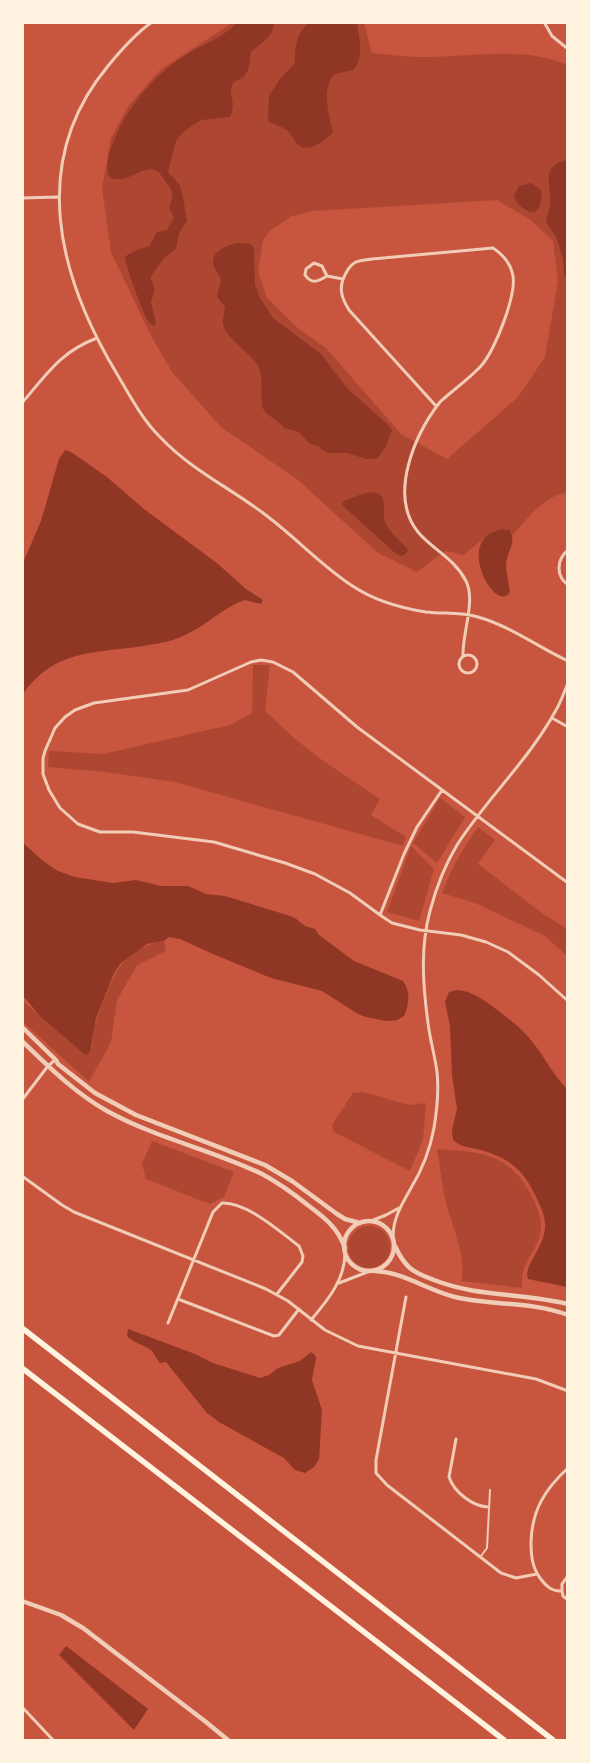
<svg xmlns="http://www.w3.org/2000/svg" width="590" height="1763" font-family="Arial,sans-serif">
  <rect width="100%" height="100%" fill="#c8553d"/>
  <path fill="#ae4732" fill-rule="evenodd" d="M232,23h132l8,30c15,1 31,4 46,4 49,1 103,-12 149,8v428c-21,1 -41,27 -54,42l-5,-5h-13l-32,25 -18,-4 -28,21 -39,-19 -80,-73 -77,-53 -49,-55 -21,-36 -40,-84 -9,-64 9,-50 18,-33 31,-35zM497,200l35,21 21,20 5,40 -13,76 -27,40 -71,62 -46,-25 -74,-85 -29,-21 -31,-30 -9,-26 5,-32 7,-9 22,-15 21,-5z
    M253,665h17l-5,46 29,27 28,22 58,39 -9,16 35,22 -3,9 -228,-64 -70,-10 -57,-5 1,-16 54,3 127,-29 22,-12z
    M440,798l25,19 -28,46 -24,-20z
    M478,827l17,13 -17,24 64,49 25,16v27l-22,-20 -70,-33 -33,-10c9,-24 21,-45 36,-66z
    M411,846l23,23 -15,52 -32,-9z
    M164,941l2,10 -29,14 -20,35 -6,42 -22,40 -66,-60 -1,-22 61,53 9,-7c1,-20 6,-31 13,-49 13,-32 22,-49 59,-56z
    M363,1092l46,13 17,-2 -3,37 -13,31 -76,-39 -2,-7 21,-32z
    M152,1141l82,31 -10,25 -14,7 -64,-25 -4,-15z
    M437,1149c41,3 70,3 92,42 6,11 12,23 12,36 0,16 -13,29 -17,42 -2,6 -2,14 -2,19l-61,-7c6,-23 -9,-56 -15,-78 -4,-18 -6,-36 -9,-54z
    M348 1247a21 21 0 1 1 42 0a21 21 0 1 1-42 0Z"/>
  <path fill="#8f3625" d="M237,22h37c0,15 -13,21 -23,30 -1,9 -1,20 -9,26 -4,2 -8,3 -10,7 -4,9 5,18 -2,32l-29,3 -17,11 -8,10 -8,31 11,12 3,8 5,29 -8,12 -3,16 -12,9 -13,18v4l4,10 -4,12 5,21 -2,3c-3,-2 -4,-2 -6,-5 -5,-7 -23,-57 -23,-64 3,-4 19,-10 24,-10l8,-15 10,-2 7,-12 -5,-11c4,-9 5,-14 -1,-22 -3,-4 -6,-10 -10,-13 -13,-11 -31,15 -49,5 -5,-17 3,-33 10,-48 16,-32 41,-59 73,-78 14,-8 34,-15 45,-29z
    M310,22l47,1c2,15 8,34 -4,47l-19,4c-12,15 -6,40 -1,57 -4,8 -24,22 -33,15 -6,-4 -8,-12 -13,-16 -6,-4 -13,-5 -19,-9l1,-25 11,-17 15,-16c-1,-14 2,-32 15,-41z
    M567,160h1l-1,118 -3,-3 -1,-16 -7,-22 -10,-15c1,-5 3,-11 4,-16 2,-20 -11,-40 17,-46z
    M531,183l10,7c2,9 0,16 -6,22 -8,1 -20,-8 -21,-16l5,-10z
    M238,243l13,1 3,4 1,37 5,13 13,20 48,36 26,34 41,37 4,5 -6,16 -8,12 -12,1 -19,-6h-18l-7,-3 -2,-3 -11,-4 -10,-11 -15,-4c-6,-8 -15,-11 -20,-18 -5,-5 0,-31 -5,-42 -7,-16 -34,-28 -36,-45 0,-5 1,-11 2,-16l-8,-10c0,-7 5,-13 3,-19 -1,-5 -6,-8 -7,-14 -2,-13 15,-19 25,-21z
    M65,450l6,2 36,25 37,32 74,55 28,25 17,11 -2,4 -16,-4 -8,3c-20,10 -37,27 -59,35 -9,4 -19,5 -29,7 -51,9 -93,2 -126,49v-131l18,-42 18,-62z
    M374,492c16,4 7,18 11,30 5,12 16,18 23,28l-2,4 -5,2 -6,-3 -52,-47 -1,-4c12,-5 20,-9 32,-10z
    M502,529l7,1c9,11 -2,21 -3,34 0,7 3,21 4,28 -14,24 -58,-54 -8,-63z
    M22,842l21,19 15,10 17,6 38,6 23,-3 25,6h27l18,8 19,2 62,19 8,3 10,8 10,3 4,6 35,26 49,20c8,11 6,24 1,35l-7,4 -11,1 -20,-4 -8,-3 -36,-23 -51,-13 -58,-24 -33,-15 -11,-2 -5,4 -17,3 -26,19 -7,10 -18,45 -6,33 -3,4 -4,-2 -42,-36 -18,-21z
    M457,990c15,1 23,8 35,16 13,10 27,20 38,33 14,16 22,35 37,50v198l-39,-8c-6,-17 27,-37 14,-69 -14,-33 -25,-50 -61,-60 -11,-3 -19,-2 -28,-10l-1,-10 5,-21 -5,-34 -2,-49 -5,-24 4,-10z
    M128,1329l67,25 18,9 47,15 9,-3 9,-7 22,-7 11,-9 4,3 1,3 -4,22 10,30 -3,49 -5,8 -9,6 -10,-3 -11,-12 -65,-36 -12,-9 -41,-51 -6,1c-4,-4 -5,-9 -9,-13 -7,-5 -19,-8 -24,-14z
    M66,1646l82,63 -14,21 -75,-75z"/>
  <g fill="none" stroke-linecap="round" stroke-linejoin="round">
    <path stroke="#f1ccb7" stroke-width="2" d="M481,1556l6,-8 3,-58"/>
    <path stroke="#f1ccb7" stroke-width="3" d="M152,22c-17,12 -31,28 -44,44 -80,96 -50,210 9,308 13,22 25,45 43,63 32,34 71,51 107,79 29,22 54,49 84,69 22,15 49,23 75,27 18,2 35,0 52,5 32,9 60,30 90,44
      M544,22l8,14 16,13
      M22,198l36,-1
      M314,263l8,3 5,10c-8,5 -15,9 -22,-1l1,-6z
      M327,276l16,3
      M22,403c25,-29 38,-51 75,-65
      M436,406l-87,-96c-8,-13 -11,-23 -3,-37 2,-4 6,-9 10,-11 5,-2 11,-2 16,-3l121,-11c9,6 16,13 19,24 7,18 -17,79 -31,94 -12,13 -28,24 -41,36 -25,32 -52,93 -22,130 15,18 36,26 48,49 10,20 -4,53 -3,75
      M568,550c-12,10 -12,26 0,35
      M459 664a9 9 0 1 1 18 0a9 9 0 1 1-18 0Z
      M552,718l16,9
      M568,883l-211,-156 -64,-55 -20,-10 -12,-2 -10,2 -63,28 -94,13 -19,7 -10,7 -10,11 -10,23 -2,7v16l6,16 11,18 18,16 22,8h33l81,10 71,21 30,11 35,19 30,22 12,8 28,7 41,5 25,7 22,10 31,23 29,26
      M380,915l24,-61 13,-27 25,-37
      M22,1100l26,-34 7,-6
      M22,1176l40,29 12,7 192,77 22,12 37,29 33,16 178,33 32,12
      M371,1221l15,-6 13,-7
      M393,1237c0,-19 9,-33 18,-49 11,-18 19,-38 23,-60 3,-18 5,-38 3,-56 -2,-16 -7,-32 -9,-49 -5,-37 -8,-75 2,-112 6,-23 15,-46 27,-66 30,-47 72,-85 99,-135 5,-8 8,-18 12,-27
      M339,1283l31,-12
      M406,1297l-30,163v13l11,12 114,88 15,5 21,-4
      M178,1299l96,37 5,-1 20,-26
      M311,1320c17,-20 35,-42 34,-69
      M168,1323l45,-111 9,-9c25,-1 57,28 77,43l4,10 -1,6 -25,32
      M456,1439l-7,38c5,15 23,29 39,30
      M568,1468c-23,21 -36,42 -37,74 0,13 1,25 9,36 6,8 12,14 22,13l1,5 5,4
      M562,1591v-7l6,-8
      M22,1707l31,33"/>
    <path stroke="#f1ccb7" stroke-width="4.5" d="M22,1027l34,33 2,4 37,29 41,22 129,50 27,16 45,33 8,5 15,4
      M22,1041c27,26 53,52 85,70 49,27 105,39 155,63 17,9 32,20 47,32 16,12 29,22 36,42
      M344 1246a25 25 0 1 1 50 0a25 25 0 1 1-50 0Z
      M395,1246c4,9 8,16 15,22 7,6 16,9 24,12 43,17 89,13 134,24
      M375,1271c28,1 52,19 80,26 37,9 76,4 113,18
      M22,1601l39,14 22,13 123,94 22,18"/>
    <path stroke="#fff3e0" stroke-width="5.5" d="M22,1328l531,412
      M22,1368l482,372"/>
  </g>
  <rect width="590" height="1763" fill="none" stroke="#fff3e0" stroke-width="48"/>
</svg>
